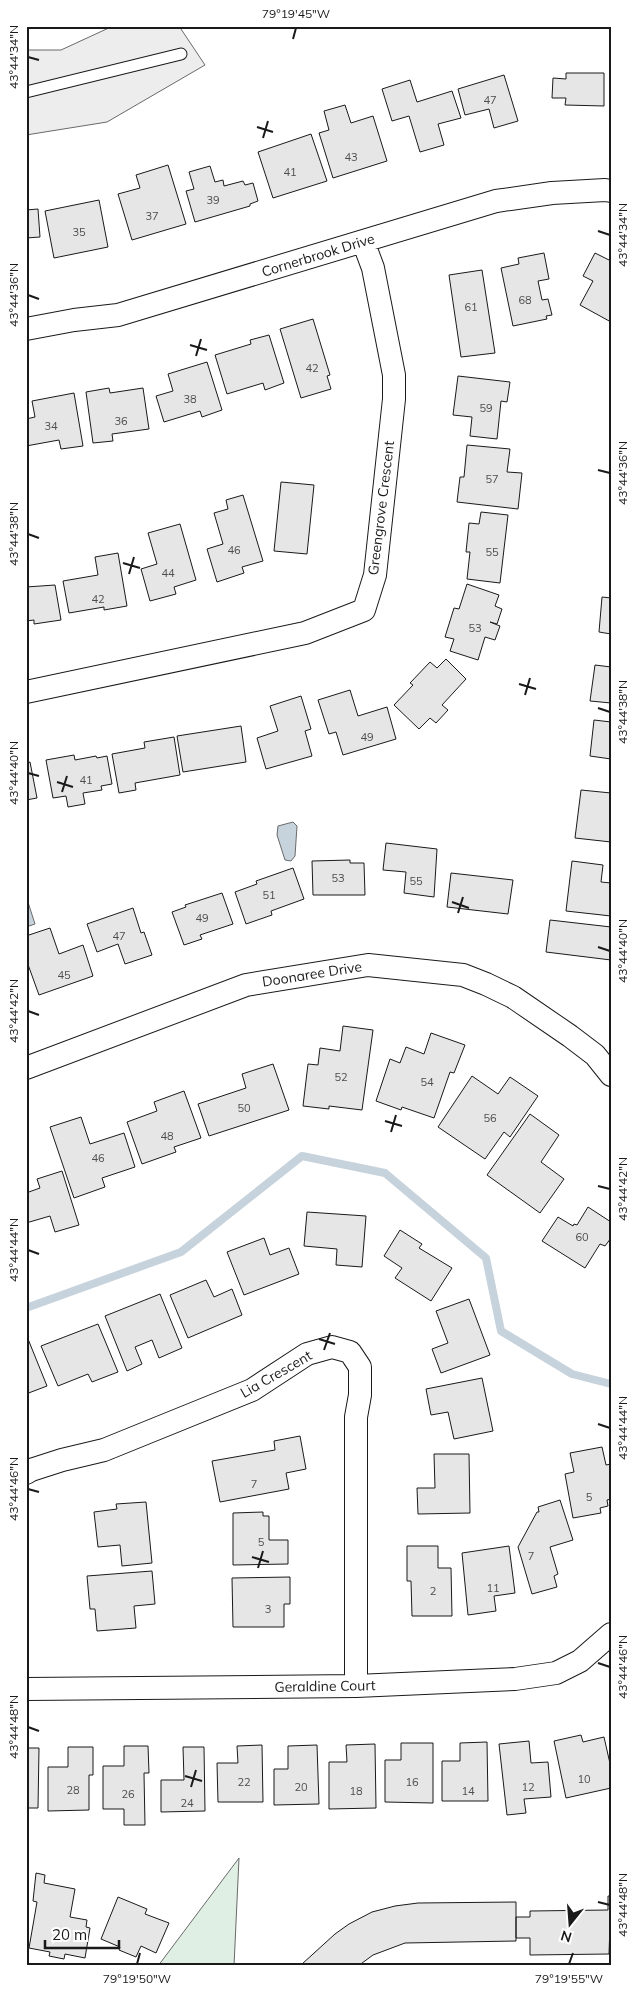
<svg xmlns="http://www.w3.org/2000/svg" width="637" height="1992" font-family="Mulish,sans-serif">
  <rect width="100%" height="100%" fill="#fff"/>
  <path fill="#e0efe3" stroke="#6a6a6a" d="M239,1858l-5,108h-76z"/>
  <path fill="#ededed" stroke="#6a6a6a" d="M113,26h66l26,39 -98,57 -81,13v-85h35z"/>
  <path fill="#c6d2dc" stroke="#6a6a6a" d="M293,822l4,4 -2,30 -4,5 -6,-1 -8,-25 1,-9z
    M26,896l9,28 -9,3z"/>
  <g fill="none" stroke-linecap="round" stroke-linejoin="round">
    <path stroke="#c6d2dc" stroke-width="8" d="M26,1308l155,-56 121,-96 83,17 101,85 15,73 71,43 39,10"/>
  </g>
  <path fill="#e6e6e6" stroke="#1a1a1a" d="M566,73h38v33l-39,-1 1,-7h-14l1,-20 13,1z
    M504,75l14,46 -24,7 -5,-19 -24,6 -7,-26z
    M410,80l7,22 35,-11 9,27 -23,6 6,21 -24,7 -11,-36 -17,5 -10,-32z
    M345,105l6,18 22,-7 14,45 -54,17 -14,-45 10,-3 -5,-19z
    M311,134l16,47 -54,17 -15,-46z
    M168,165l18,59 -54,16 -14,-46 22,-6 -4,-13z
    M210,166l5,16 8,-2 1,6 19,-5 2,4 8,-2 5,18 -8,3v2l-55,16 -9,-31 8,-2 -5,-17z
    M99,200l9,47 -54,11 -9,-47z
    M38,209l2,28 -14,1v-28z
    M544,253l5,26 -11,2 4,19 6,-1 4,16 -6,1 1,3 -34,7 -12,-58 18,-4 -1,-6z
    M595,253l16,8v61l-31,-17 13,-24 -10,-5z
    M482,270l13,83 -34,4 -12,-82z
    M313,319l17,56 -3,1 4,13 -30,9 -21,-69z
    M269,335l15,48 -19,7 -2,-7 -36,11 -12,-39 36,-11 -1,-4z
    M207,362l15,48 -20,7 -2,-6 -36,11 -8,-26 17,-5 -5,-17z
    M458,376l52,6 -3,20 -6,-1 -4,38 -27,-3 2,-19 -19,-2z
    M109,388l1,5 33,-5 6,41 -37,5 1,7 -20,2 -7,-51z
    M74,393l9,53 -22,3 -2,-9 -33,6v-27l9,-2 -3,-16z
    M467,445l43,4 -3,23 15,1 -4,36 -61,-7 3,-25h4z
    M281,482l33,3 -7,69 -33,-3z
    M243,495l20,66 -21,6 2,6 -27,9 -10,-33 16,-5 -9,-31 14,-4 -2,-9z
    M481,512l27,3 -8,68 -33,-4 3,-27h-4l3,-29 10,1z
    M180,524l16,56 -22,7 2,7 -26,7 -9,-32 16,-5 -9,-31z
    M118,553l9,53 -23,4v-3l-35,6 -6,-32 35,-6 -3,-18z
    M467,584l32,11 -4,11 7,3 -5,15 -7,-2 10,4 -5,14 -10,-3 -7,23 -28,-9 4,-12 -9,-2 9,-29 5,1z
    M55,585l6,35 -27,4v-4l-8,1v-34z
    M602,597l9,1v36l-12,-2z
    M446,659l20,20 -24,26 6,5 -12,13 -6,-5 -11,11 -25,-24 19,-20 -3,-2 20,-21 7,6z
    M595,665l16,2v36l-21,-2z
    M350,690l8,26 29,-9 9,32 -53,16 -7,-23 -7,2 -11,-34z
    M301,696l10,33 -6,2 7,25 -46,13 -9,-31 21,-7 -8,-25z
    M594,720l17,2v37l-21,-3z
    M241,726l5,36 -63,10 -6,-36z
    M174,737l6,38 -45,8 1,7 -17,3 -7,-39 33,-6 -1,-6z
    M74,755l1,5 21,-4 1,2 10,-2 5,28 -11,2 1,4 -19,3 2,11 -17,3 -2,-11 -13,2 -7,-38z
    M30,762l7,36 -11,2v-37z
    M581,790l30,3v49l-36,-4z
    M386,843l51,6 -3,48 -30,-4 2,-21 -23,-2z
    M350,860v3h14l1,32h-52l-1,-34z
    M572,861l31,4 -2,17 10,1v33l-45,-5z
    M293,868l11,31 -33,12 1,4 -26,9 -11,-32 22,-8 -1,-3z
    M451,873l62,7 -5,34 -61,-7z
    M222,893l11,31 -33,11 2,4 -18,6 -12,-33 14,-5 -1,-2z
    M133,908l8,25 3,-1 8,23 -27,9 -7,-20 -21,8 -10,-28z
    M550,920l61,7v33l-65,-8z
    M50,928l9,26 24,-9 10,31 -54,19 -13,-36v-23z
    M343,1026l30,4 -11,80 -33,-4v3l-26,-3 5,-42 10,1 2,-17 20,3z
    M431,1033l34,12 -11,28 -4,-1 -16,46 -32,-11 -1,3 -25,-9 14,-42 10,4 6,-16 18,7z
    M273,1064l16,46 -80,26 -11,-32 48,-16 -4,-14z
    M472,1076l26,18 12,-17 28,19 -28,41 -6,-5 -19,27 -47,-32z
    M184,1091l17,47 -27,9 2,5 -34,12 -15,-42 30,-11 -3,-9z
    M530,1114l29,21 -18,27 23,17 -24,34 -53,-38z
    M81,1117l9,27 34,-11 11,34 -33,11 3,9 -31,11 -24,-71z
    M62,1171l17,54 -24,7 -5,-16 -24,7v-30l14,-5 -3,-9z
    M588,1207l23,15v16l-6,8 -5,-2 -15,24 -43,-27 16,-24 15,9 1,-2 3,1z
    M307,1212l59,4 -4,51 -26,-2 1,-16 -33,-3z
    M400,1230l22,14 -3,4 33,20 -21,33 -36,-23 7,-10 -18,-12z
    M264,1238l6,17 19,-7 10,26 -55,21 -17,-43z
    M206,1280l8,17 18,-8 10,26 -54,23 -18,-43z
    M160,1294l22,54 -23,10 -7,-18 -17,7 7,17 -15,7 -22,-55z
    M469,1299l21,56 -49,18 -9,-24 16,-6 -12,-32z
    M98,1324l20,48 -26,10 -4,-8 -30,12 -17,-40z
    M26,1334l21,52 -21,8z
    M482,1378l11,53 -39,8 -6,-27 -17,3 -5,-26z
    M300,1436l6,33 -20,4 3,16 -69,13 -8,-41 63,-11 -1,-9z
    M602,1447l4,18 5,-1v35l-4,1 1,6 -8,2 1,5 -28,5 -8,-44 9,-2 -4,-19z
    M434,1454h35l1,59 -52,1 -1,-26h18z
    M560,1500l13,40 -23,7 8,27 -4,2 3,11 -25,7 -14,-47 19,-35h2l-1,-5z
    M146,1502l6,61 -30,3 -2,-21 -22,2 -4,-35 23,-3 -1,-5z
    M263,1512v4h6v24h19v24l-55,1v-52z
    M407,1546h31v22h13l1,48h-40l-1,-35h-4z
    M509,1546l6,47 -21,3 2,15 -28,4 -6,-62z
    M152,1571l3,33 -21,2 2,22 -39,3 -2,-22h-5l-3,-33z
    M290,1577v27h-6v23h-51l-1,-49z
    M581,1735l2,7 21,-5 7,31v20l-45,10 -12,-57z
    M529,1741l2,22 17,-1 3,35 -27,2 2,14 -19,2 -8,-71z
    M487,1742l1,59h-46v-40h18v-18z
    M401,1743h32v60l-48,-1v-42h16z
    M375,1744l1,64 -47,1v-47h18l-1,-17z
    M262,1745l1,57h-45l-1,-39h21l-1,-17z
    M317,1745l2,59 -45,1v-36h14v-23z
    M124,1746h24l1,27h-5l1,52h-21v-16h-21v-43h21z
    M68,1747h25v28h-4v35l-41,1v-44h20z
    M183,1747h21l1,64 -44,1v-32h23z
    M26,1748h13l-1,60h-12z
    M36,1873l9,2 -1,8 31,6 -5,28 17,3 -1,7 4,1 -5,30 -20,-4 -1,5 -15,-3 1,-4 -21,-4 8,-46 -4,-1z
    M608,1896h3l-2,58 -79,1v-17h-14v-21h14v-6l78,-1z
    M118,1897l29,12 -2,5 24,9 -13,30 -15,-7 -5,11 -17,-7 1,-3 -19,-8z
    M516,1902v39l-111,2 -32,12 -15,11h-55l-1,-2 33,-30 14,-10 23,-12 23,-6 23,-3z"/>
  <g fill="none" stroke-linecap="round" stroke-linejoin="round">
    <g stroke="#1a1a1a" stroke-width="13">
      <path id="service" d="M26,92l155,-38"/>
    </g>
    <g stroke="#1a1a1a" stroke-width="24">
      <path id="minor" d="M26,329l48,-9 44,-5 378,-114 56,-8 53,-3 6,1
        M26,692l279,-59 59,-23 11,-35 19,-176v-24l-21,-107 -10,-27
        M26,1068l220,-83 122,-20 95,10 23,9 27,13 57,39 25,19 16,20
        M26,1473l5,-3 31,-10 42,-10 148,-60 55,-36 25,-7 18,5 10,15v28l-4,22v269
        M26,1689l330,-3 159,-7 41,-6 24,-12 31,-27"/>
    </g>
    <use href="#service" stroke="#fff" stroke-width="11"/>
    <use href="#minor" stroke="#fff" stroke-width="22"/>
  </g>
  <path fill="none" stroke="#1a1a1a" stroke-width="2" d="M293,39l3,-11M28,57l11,3M257,127l16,5M263,138l5,-17M598,231l12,4M28,295l11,4M190,345l17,5M196,356l5,-17M598,470l12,3M28,534l11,4M123,563l17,5M129,574l5,-17M519,684l17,5M525,695l5,-17M598,708l12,4M28,773l11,3M57,782l16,5M62,792l5,-16M452,902l17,6M458,913l5,-16M598,947l12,4M28,1011l11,4M385,1121l17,5M391,1132l5,-17M598,1186l12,3M28,1250l11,4M319,1339l16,5M324,1350l6,-17M598,1424l12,4M28,1489l11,3M252,1557l17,5M258,1568l5,-17M598,1663l12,4M28,1727l11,4M185,1776l17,5M191,1787l5,-17M598,1902l12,3M137,1964l3,-11M569,1964l4,-11"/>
  <g text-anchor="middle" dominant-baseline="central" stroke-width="4" stroke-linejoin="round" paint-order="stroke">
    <g font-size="11" fill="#4d4d4d">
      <text x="490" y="100">47</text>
      <text x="351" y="157">43</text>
      <text x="290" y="172">41</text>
      <text x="213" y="200">39</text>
      <text x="152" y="216">37</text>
      <text x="79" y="232">35</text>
      <text x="525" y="300">68</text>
      <text x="471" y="307">61</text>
      <text x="312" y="368">42</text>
      <text x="190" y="399">38</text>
      <text x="486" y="408">59</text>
      <text x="121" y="421">36</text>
      <text x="51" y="426">34</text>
      <text x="492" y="479">57</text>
      <text x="234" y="550">46</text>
      <text x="492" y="552">55</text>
      <text x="168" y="573">44</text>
      <text x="98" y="599">42</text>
      <text x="475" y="628">53</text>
      <text x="367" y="737">49</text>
      <text x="86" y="780">41</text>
      <text x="338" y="878">53</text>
      <text x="416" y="881">55</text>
      <text x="269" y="895">51</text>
      <text x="202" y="918">49</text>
      <text x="119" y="936">47</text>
      <text x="64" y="975">45</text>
      <text x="341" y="1077">52</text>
      <text x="427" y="1082">54</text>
      <text x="244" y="1108">50</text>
      <text x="490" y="1118">56</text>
      <text x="167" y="1136">48</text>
      <text x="98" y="1158">46</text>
      <text x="582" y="1237">60</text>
      <text x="254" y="1484">7</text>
      <text x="589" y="1497">5</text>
      <text x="261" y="1542">5</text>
      <text x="531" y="1556">7</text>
      <text x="493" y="1588">11</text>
      <text x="433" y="1591">2</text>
      <text x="268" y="1609">3</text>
      <text x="584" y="1779">10</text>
      <text x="244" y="1782">22</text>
      <text x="412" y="1782">16</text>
      <text x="301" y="1787">20</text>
      <text x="528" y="1787">12</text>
      <text x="73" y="1790">28</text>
      <text x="356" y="1791">18</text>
      <text x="468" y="1791">14</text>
      <text x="128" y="1794">26</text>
      <text x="187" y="1803">24</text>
    </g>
    <g font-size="14" fill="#1a1a1a" stroke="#fff">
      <text transform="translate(318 255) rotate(-17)">Cornerbrook Drive</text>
      <text transform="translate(381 508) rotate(-83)">Greengrove Crescent</text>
      <text transform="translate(312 974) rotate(-9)">Doonaree Drive</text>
      <text transform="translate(276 1374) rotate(-30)">Lia Crescent</text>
      <text transform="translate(325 1686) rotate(-1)">Geraldine Court</text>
    </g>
  </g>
  <rect width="637" height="1992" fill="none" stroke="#ffffff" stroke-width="55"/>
  <g transform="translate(570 1924) rotate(197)" stroke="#ffffff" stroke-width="4" paint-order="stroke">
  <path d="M0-4L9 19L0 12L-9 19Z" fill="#1a1a1a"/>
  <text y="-8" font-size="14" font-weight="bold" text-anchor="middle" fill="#1a1a1a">N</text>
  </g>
  <path d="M45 1940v8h74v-8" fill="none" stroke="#1a1a1a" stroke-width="2.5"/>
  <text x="52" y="1940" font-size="15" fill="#1a1a1a" stroke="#ffffff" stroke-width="4" paint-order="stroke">20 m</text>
  <rect x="28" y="28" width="582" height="1936" fill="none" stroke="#1a1a1a" stroke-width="2"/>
  <g font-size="12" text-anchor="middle" fill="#1a1a1a">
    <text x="296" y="18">79°19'45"W</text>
    <text transform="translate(14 57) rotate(-90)" y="4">43°44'34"N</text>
    <text transform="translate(623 235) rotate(-90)" y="4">43°44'34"N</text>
    <text transform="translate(14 295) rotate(-90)" y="4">43°44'36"N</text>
    <text transform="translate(623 473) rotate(-90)" y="4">43°44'36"N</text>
    <text transform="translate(14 534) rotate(-90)" y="4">43°44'38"N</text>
    <text transform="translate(623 712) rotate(-90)" y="4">43°44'38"N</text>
    <text transform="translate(14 773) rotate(-90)" y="4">43°44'40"N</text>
    <text transform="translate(623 951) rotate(-90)" y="4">43°44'40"N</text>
    <text transform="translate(14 1011) rotate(-90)" y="4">43°44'42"N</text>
    <text transform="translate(623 1189) rotate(-90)" y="4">43°44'42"N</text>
    <text transform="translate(14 1250) rotate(-90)" y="4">43°44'44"N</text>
    <text transform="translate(623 1428) rotate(-90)" y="4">43°44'44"N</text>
    <text transform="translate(14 1489) rotate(-90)" y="4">43°44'46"N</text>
    <text transform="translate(623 1667) rotate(-90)" y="4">43°44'46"N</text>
    <text transform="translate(14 1727) rotate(-90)" y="4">43°44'48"N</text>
    <text transform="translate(623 1905) rotate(-90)" y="4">43°44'48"N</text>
    <text x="137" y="1983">79°19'50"W</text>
    <text x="569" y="1983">79°19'55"W</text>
  </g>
</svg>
